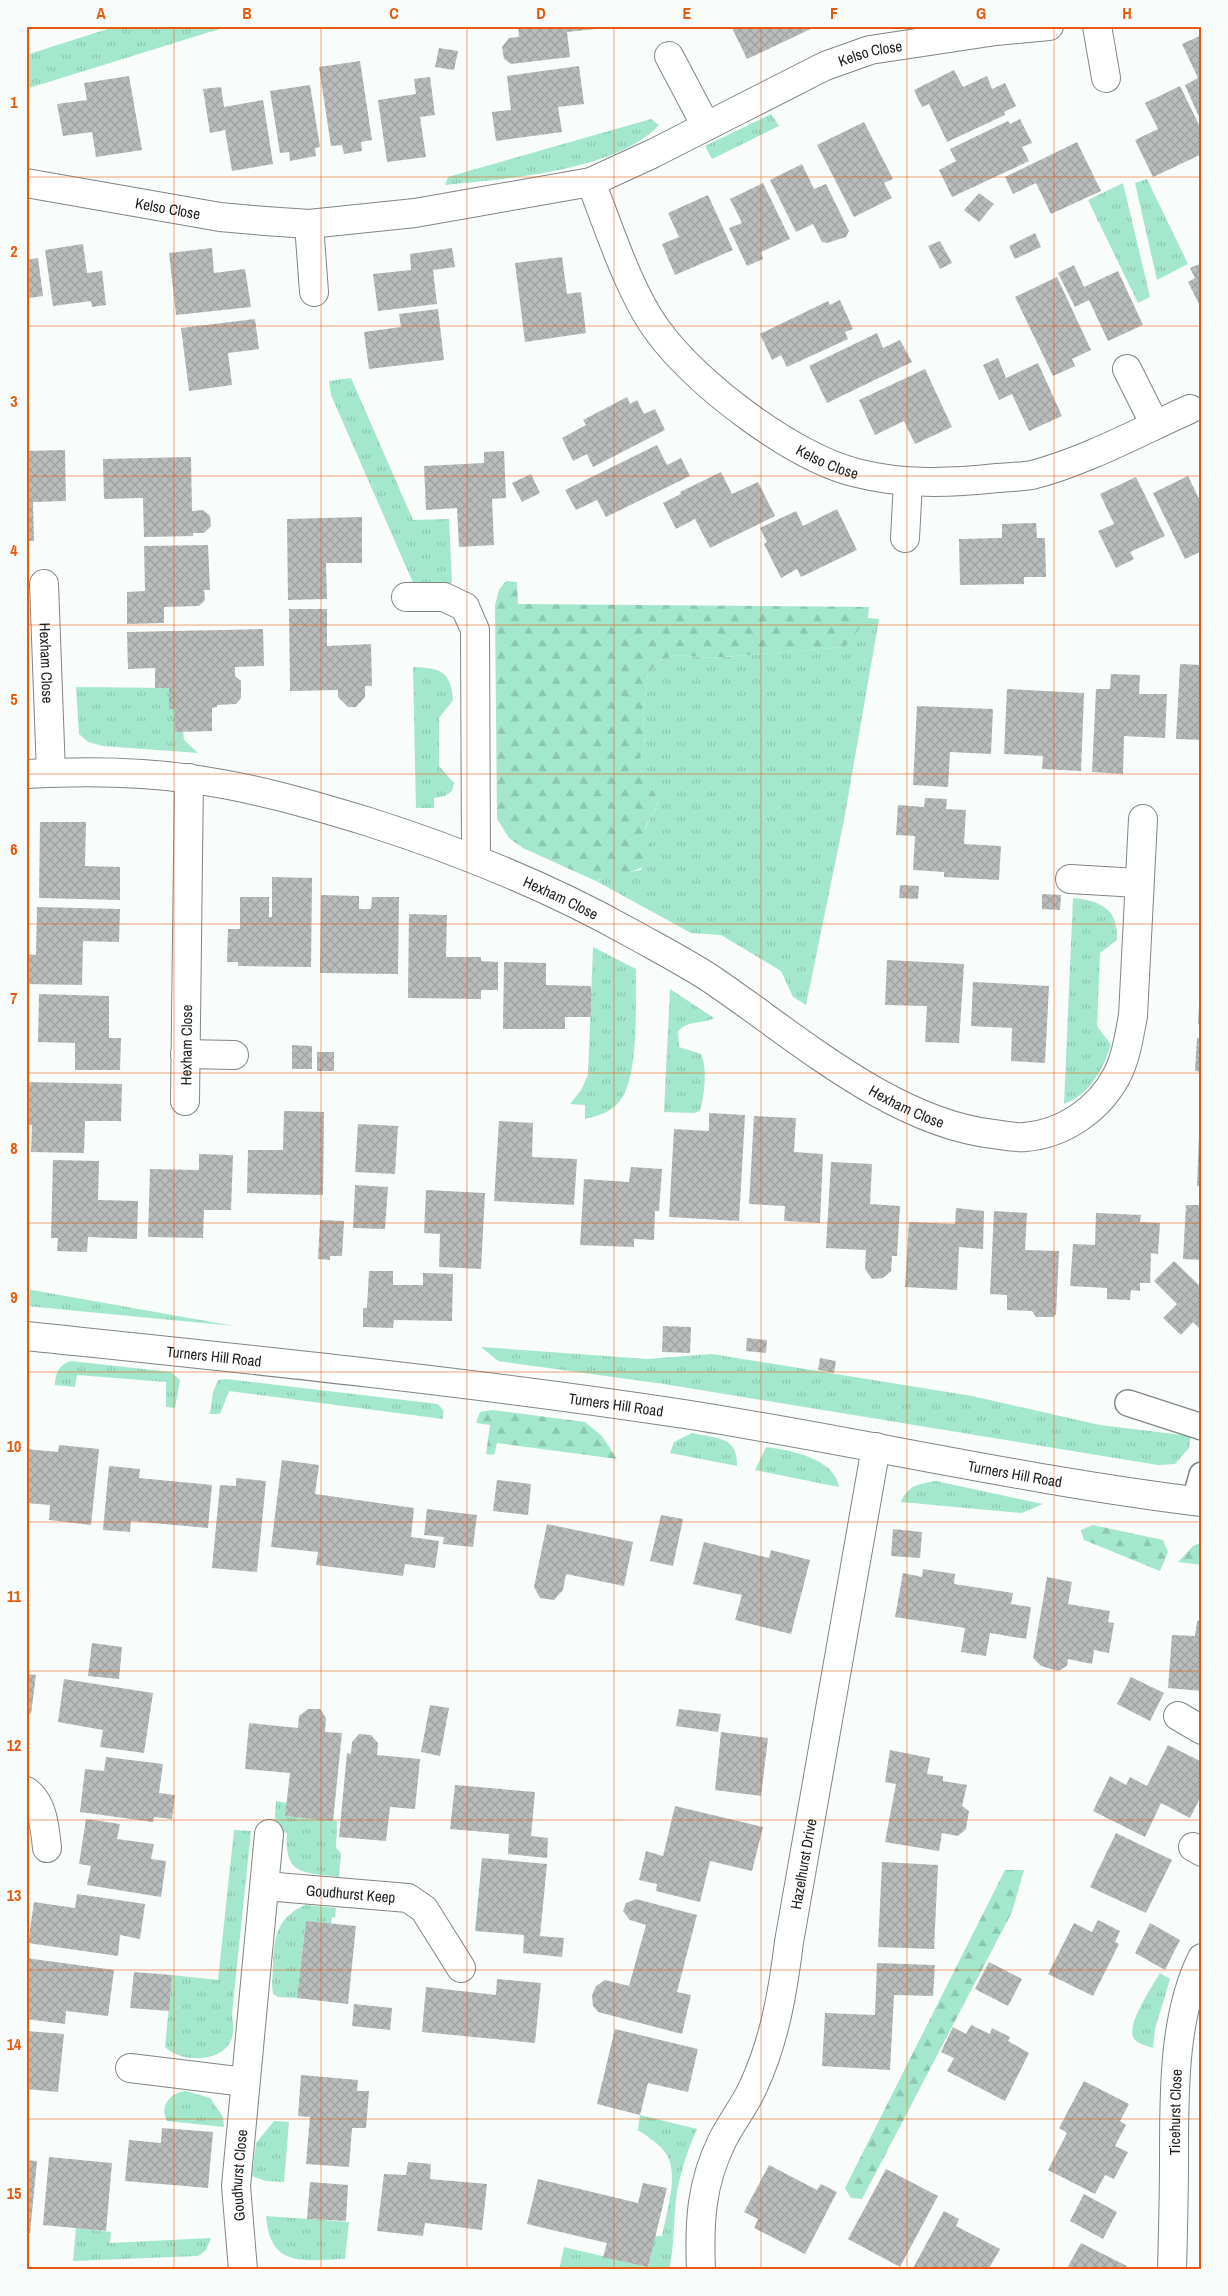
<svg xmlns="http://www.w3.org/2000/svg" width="1228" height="2296" font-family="'Archivo Narrow',sans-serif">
  <defs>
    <pattern id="grass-tufts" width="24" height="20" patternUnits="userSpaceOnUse" patternTransform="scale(1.25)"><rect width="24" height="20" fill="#a3e8cc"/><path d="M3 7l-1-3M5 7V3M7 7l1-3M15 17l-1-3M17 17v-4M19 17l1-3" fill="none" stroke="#8cc7af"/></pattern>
    <pattern id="forest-firs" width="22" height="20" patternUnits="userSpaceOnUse" patternTransform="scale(1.25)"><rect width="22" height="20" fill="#a3e8cc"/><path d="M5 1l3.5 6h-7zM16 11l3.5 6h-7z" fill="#8cc7af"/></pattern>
    <pattern id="building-cross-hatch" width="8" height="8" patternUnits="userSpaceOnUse" patternTransform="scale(1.25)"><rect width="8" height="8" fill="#b8bcba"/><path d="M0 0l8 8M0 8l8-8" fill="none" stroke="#9ea19f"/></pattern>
  </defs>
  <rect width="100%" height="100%" fill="#f8fcfa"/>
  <path fill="url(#grass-tufts)" d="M117,26h112l-203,63v-34z
    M771,114l8,12 -67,33 -7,-13z
    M651,119l8,6c-42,46 -154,54 -214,60l3,-8z
    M1147,179l41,85 -31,16 -22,-97z
    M1123,183l27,114 -12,6 -50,-103z
    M351,378l62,142 36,-1 3,64 -38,2 -83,-190 -2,-14z
    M868,618l11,1 -35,201 -38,185 -13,-8 -12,-26 -60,-36 -30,-2 -95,-52 16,-6 29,-5 10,-26 -6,-15 14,-28 -20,-33v-8l6,-13 -2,-32 5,-42 13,-13 14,-5 37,3 132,-11z
    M413,667c27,1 38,4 40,33l-14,18v48l15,17 -2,8 -7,5 -11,2v10h-18z
    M76,687l93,1v21h6v23h8l1,8 14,13 -95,-7 -15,-4 -9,-8z
    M1073,898c29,3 45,11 44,42l-17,13 -3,73 14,19c-9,26 -21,49 -47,59z
    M593,947l43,22c-1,33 4,109 -17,133 -9,11 -22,14 -34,17v-14l-15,-1 11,-14 7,-15z
    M670,989l44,29c-12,7 -27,1 -36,14l1,15 22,7c7,15 3,41 -1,57l-6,2 -30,-1z
    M26,1289l208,37 -208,-20z
    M481,1347l166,12 65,-5 260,42 128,29 91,11 -2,12 -14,16 -17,1 -494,-81 -166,-23z
    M70,1361l101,11 9,8 -5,28 -9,-1v-25l-89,-7 -2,12 -20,-2c1,-14 3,-18 15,-24z
    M226,1379l212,25 5,6v9l-214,-28 -9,23h-10l3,-22 5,-12z
    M692,1433c24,6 46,2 45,33l-67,-13 4,-11z
    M766,1447c25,3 69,12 73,40l-84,-17z
    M936,1481l107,23 -21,9 -121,-11c7,-17 18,-18 35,-21z
    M276,1801l11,2 -2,13 52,5 -1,27 5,5 -2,24c-36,-5 -55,-1 -52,-44l-13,-3z
    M234,1830l17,1 -19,182c1,9 3,23 -3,31 -12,19 -50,18 -64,3l7,-72 46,5z
    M305,1905l31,3 -1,10 -3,-1 -1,7 -25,-3 -9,77 -19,-1 -5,-3 -1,-8c3,-35 -4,-65 33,-81z
    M1160,1973l10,6 -15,50 -2,19c-6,-2 -15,-4 -19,-9 -9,-13 19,-54 26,-66z
    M185,2091l25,7 13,19 1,10 -57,-6c-8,-15 3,-28 18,-30z
    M640,2115l57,14c-9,20 -16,41 -20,63 -4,26 -2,52 -8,78h-110l5,-23 84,20 7,-31h7c4,-23 17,-59 5,-81 -6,-10 -20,-19 -29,-25z
    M274,2121l15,1 -5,60 -18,-1 -14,-5 4,-33z
    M266,2216l83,6 -4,37c-41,1 -75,10 -79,-43z
    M76,2228l35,4 -1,11 101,-5 -5,12 -8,6 -125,5z"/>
  <path fill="url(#forest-firs)" d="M506,581l11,1 1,22 351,3 -1,11 -23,29 -133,11 -37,-3 -14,5 -13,13 -5,42 2,32 -6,13v8l20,33 -14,27 6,16v18c-16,12 -37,12 -55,19l-73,-33 -14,-10 -12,-19 -2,-214 4,-15z
    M492,1410l93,12 17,14 15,23 -120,-16 -3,12 -8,-1 4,-29 -14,-2 4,-11z
    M1093,1525l70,15 5,12 -8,19 -76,-31 -3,-10z
    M1202,1542v23l-24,-3 15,-16z
    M1005,1870h19l-12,42 -150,287 -11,-1 -6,-10z"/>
  <path fill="url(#building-cross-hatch)" d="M518,26h78v3l-29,3 3,25 -59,7 -7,-5 -2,-12 7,-9 10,-1z
    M731,26h86l-70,33z
    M1202,35v81l-3,1 -14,-32 13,-7 -16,-34z
    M439,48l19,3 -4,19 -19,-3z
    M360,61l12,79 -11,2 1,9 -18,3 -2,-9 -11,1 -12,-79z
    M579,66l5,38 -26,3 4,25 -66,9 -4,-29 19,-2 -4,-34z
    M954,70l9,17 24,-11 5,13 13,-6 11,23 -12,6 1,3 -58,27 -18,-38 -7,3 -8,-17z
    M129,76l13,74 -46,7 -4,-25 -29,4 -6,-32 30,-4 -3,-17z
    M430,77l5,38 -15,2 6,40 -39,5 -9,-62 38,-6 -2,-15z
    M310,85l10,62 -5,1 1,8 -26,5 -1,-9 -9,1 -10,-62z
    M1180,86l22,45v23l-49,23 -18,-37 23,-11 -13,-26z
    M221,87l3,20 39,-7 10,64 -41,7 -7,-41 -15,3 -7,-44z
    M1020,119l12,24 -10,4 7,14 -77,36 -13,-27 17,-9 -6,-12 58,-28 2,3z
    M864,122l29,57 -9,4 8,15 -38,19 -37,-72z
    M1077,142l24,49 -50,23 -15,-31 -23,11 -8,-17z
    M802,164l12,25 12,-5 23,47 -3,6 -19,6 -5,-1 -9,-18 -17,8 -26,-52z
    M763,183l27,56 -29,13 2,7 -16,7 -18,-38 13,-5 -12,-24z
    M979,193l15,11 -15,18 -15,-12z
    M708,195l25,55 -58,25 -13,-31 17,-7 -11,-24z
    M1035,233l6,14 -26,12 -6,-13z
    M940,241l12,22 -12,6 -12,-23z
    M83,244l4,29 15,-2 4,34 -14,2 -1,-6 -38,5 -8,-56z
    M212,248l2,25 31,-4 6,38 -75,8 -7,-62z
    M452,248l3,19 -22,3 4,34 -59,7 -5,-37 38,-4 -1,-16z
    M562,257l5,37 14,-2 5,41 -61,9 -10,-79z
    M38,258l5,38 -14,2 -3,-38z
    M1202,263v42l-2,1 -12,-24 7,-4 -5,-10z
    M1074,265l10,22 34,-16 25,54 -35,16 -19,-41 -14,7 -17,-34z
    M1057,277l34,73 -19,9 3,7 -22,10 -38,-79z
    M840,300l13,29 -8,3 3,7 -61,28 -6,-12 -9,5 -12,-26 68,-33 2,4z
    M438,309l6,51 -75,9 -5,-37 37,-5 -2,-13z
    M255,319l4,30 -31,4 4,32 -43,6 -8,-63z
    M877,333l6,15 17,-8 12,22 -85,41 -18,-37z
    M998,358l8,20 32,-15 24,53 -33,15 -17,-37 -13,6 -16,-35z
    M925,369l27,58 -37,17 -11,-23 -29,14 -16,-35z
    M627,397l3,7 7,-4 7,14 11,-5 10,21 -72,37 -6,-13 -14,7 -11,-23 24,-13 -3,-5z
    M657,445l10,20 14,-7 9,18 -84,41 -9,-17 -21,10 -11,-20z
    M65,450l1,51 -33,1 1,39h-8v-90z
    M504,451l2,47 -14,1 2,46 -35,2 -2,-39 -31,2 -2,-44 60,-3v-11z
    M191,457l1,54 11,-1 7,6 1,10 -7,7h-11v3l-49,1 -1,-39 -39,1 -1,-40z
    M721,472l11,22 26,-12 17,34 -65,32 -15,-29 -19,10 -13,-26 18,-9 -1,-2z
    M531,474l9,19 -18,9 -10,-19z
    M1188,476l14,29v46l-17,8 -32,-66z
    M1136,477l29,59 -35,16 4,7 -18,9 -18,-37 16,-7 -14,-30z
    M837,509l20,41 -56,27 -4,-8 -16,9 -17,-34 3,-2 -7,-14 36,-17 7,15z
    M362,517v46h-36l1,36 -39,1 -1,-81z
    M1036,523l1,15h8l1,39h-22v7l-64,1 -1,-46 43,-1v-14z
    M208,545l2,45h-6l1,10 -6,6 -35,1v16l-37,1v-32l18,-1 -1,-45z
    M289,609h38v37l44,-2 1,42h-7v11l-9,10h-8l-10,-10v-7l-48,1z
    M263,629l1,37 -29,1v9l6,5v17l-5,6 -19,1v2l-5,1v23l-37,1v-23h-6v-21h-14v-20l-27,1 -1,-37z
    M1180,664l22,1v75l-26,-1z
    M1111,674l29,1 -1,19h28l-2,44 -41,-2 -1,38 -31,-2 4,-83h14z
    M1007,689l77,4 -3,78 -39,-2 1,-13 -39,-2z
    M917,706l76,3 -2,45 -41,-2 -2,35 -35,-2z
    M925,798l22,1 -1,10 20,1 -2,34 37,2 -2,34 -55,-3v-5l-31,-2 2,-34 -19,-1 2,-30 26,2z
    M40,822h46l-1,44 35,1v33l-81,-2z
    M272,877l40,1 -1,89 -73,-1v-4h-11l1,-33h12v-32h29v20h3z
    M900,885l19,1 -1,13 -19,-1z
    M1042,894l19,1 -1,15 -18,-1z
    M321,895l38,1v13h12l1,-12h27l-1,77 -78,-1z
    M37,907l83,2 -1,33 -36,-1 -1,44 -56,-1v-30l10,1z
    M409,914l38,1 -1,42h35v4l17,1v28h-17v9l-73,-1z
    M887,960l77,4 -5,79 -34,-1 2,-36 -42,-1z
    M504,962l42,1v22l45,1v31h-26v12h-62z
    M973,982l76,4 -4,77 -34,-2 1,-33 -41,-2z
    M1200,985h2v39h-4z
    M39,994l70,2v42h12l-1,32h-45v-27l-37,-1z
    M1197,1038l5,1v33l-7,-1z
    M292,1045l20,1v23h-20z
    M317,1052h17v19h-17z
    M26,1082l96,2 -1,37h-36l-1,32 -53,-1 1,-27h-6z
    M284,1111l40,1 -1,83 -76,-2 1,-43h35z
    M709,1113l36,2 -6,106 -70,-4 5,-88 35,2z
    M754,1116l42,2 -2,34 29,2 -3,69 -36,-2 1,-15 -36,-2z
    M499,1121l34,2 -1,34 45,2 -3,46 -80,-4z
    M358,1124l40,2 -3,48 -40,-2z
    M1199,1136h3v50h-5z
    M199,1154l34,1 -2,55h-27l-1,28 -55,-1 2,-68 49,1z
    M53,1160l46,1 -1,39 40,1 -1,38 -49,-2 -1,15 -30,-1 1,-13h-7z
    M831,1162l41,2 -2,40 30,2 -3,50h-5l-1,15 -8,7 -11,1 -7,-10 1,-19 -40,-2z
    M631,1167l31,2 -3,42h-4l-1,29 -20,-1v8l-54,-2 4,-66 45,3z
    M355,1185l33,2 -3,42 -32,-1z
    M426,1190l59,3 -4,76 -42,-2 1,-33 -16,-1z
    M1186,1205h16v55l-19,-1z
    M956,1208l28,3 -1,38 -24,-2 -2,43 -52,-3 4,-65 46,2z
    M994,1211l33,2 -2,37 34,1 -3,63 -3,3h-17l-4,-6 -25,-1v-15l-17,-1z
    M1096,1213l45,2 -1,7 20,1 -2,31 -7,-1 -1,30h-10v8l-9,-1 -1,10 -23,-1v-11l-37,-2 3,-42 22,1z
    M320,1220l24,1 -2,35h-12v4l-12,-1z
    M1174,1261l28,27v43l-9,-9 -12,13 -18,-17 14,-14 -23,-23z
    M369,1271h24v14h30v-12l30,1 -1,47 -58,-1 -1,8 -30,-1v-19h4z
    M663,1326l28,1 -1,26 -28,-1z
    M747,1338l20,2 -1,13 -20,-2z
    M820,1358l16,3 -2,12 -16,-3z
    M59,1445l40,4 -8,76 -42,-5 1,-15 -24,-2v-54l32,3z
    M282,1460l37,5 -4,29 99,14 -3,29 28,4 -4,27 -30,-4 -2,12 -87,-11 2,-13 -47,-5z
    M109,1466l31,3 -1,9 73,7 -4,43 -77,-7 -1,11 -27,-2z
    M236,1478l30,3 -9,91 -45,-4 8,-83 16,1z
    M497,1480l34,4 -3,31 -35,-4z
    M427,1509l50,6 -4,32 -30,-3 1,-7 -20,-2z
    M661,1515l22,4 -10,47 -23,-5z
    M547,1524l86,18 -9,44 -58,-12 -3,16 -9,10 -14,-2 -6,-11z
    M893,1529l29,3 -2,26 -29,-2z
    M704,1542l65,16 2,-8 39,10 -19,74 -56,-14 7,-25 -49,-11z
    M923,1569l32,5 -1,10 59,9 -2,11 20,3 -5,32 -36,-6 -4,23 -25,-4 4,-24 -70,-11 8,-44 19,4z
    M1047,1577l25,5 -4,22 42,7 -2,11 6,1 -5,30 -15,-3 -2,14 -24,-5 -1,7 -9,5 -17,-5 -8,-8z
    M1202,1617v74l-34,-3 4,-53 23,1 2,-14z
    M92,1643l30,4 -3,32 -31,-3z
    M26,1674l10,1 -5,39 -5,-1z
    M1131,1677l33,16 -14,28 -33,-17z
    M64,1679l89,14 -9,60 -44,-6 3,-17 -45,-8z
    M430,1705l19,3 -9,48 -19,-4z
    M308,1709h12l6,9 -1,14 17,1 -9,88 -48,-5 5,-43 -45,-4 4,-46 49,5 1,-12z
    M679,1709l42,5 -3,18 -42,-6z
    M721,1732l47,6 -7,58 -46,-6z
    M359,1734l12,1 7,8 -1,12 43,4 -5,50 -25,-2 -4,34 -47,-4 8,-84 4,1 1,-12z
    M1168,1745l34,17v32l-12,24 -29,-15 -16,34 -52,-26 17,-35 16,9 4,-8 17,9z
    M890,1750l40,8 -3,16 16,2v5l24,4 -5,21 7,5 -3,18 -8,7 -16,-3 -3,18 -54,-9 11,-58 -11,-2z
    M106,1757l57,7 -4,29 16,2 -3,24 -18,-2 -1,5 -73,-10 5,-43 19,2z
    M455,1785l80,7 -4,44 17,2 -1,20 -39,-4 1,-20 -59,-5z
    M675,1806l88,21 -11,44 -42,-10 -10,41 -44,-11 1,-7 -18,-4 7,-29 17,5z
    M86,1819l34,5 -3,15 37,5 -3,15 15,2 -5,36 -74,-12 4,-19 -12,-2z
    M1116,1833l56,27 -26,53 -56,-26z
    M482,1858l65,6 -7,72 24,2 -2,19 -39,-4 1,-18 -49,-4z
    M882,1862l56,3 -4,84 -56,-2z
    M77,1894l68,10 -5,35 -20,-4 -2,21 -90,-13 6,-41 41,6z
    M636,1899l61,16 -20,77 14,3 -9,39 -84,-22 -5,-6 -1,-11 4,-9 9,-6 24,6 17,-61 -16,-5 -7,-9 3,-8z
    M1098,1920l22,11 -5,11 4,2 -26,52 -45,-22 26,-51 18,9z
    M306,1921l50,5 -8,78 -51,-6z
    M1150,1923l30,17 -15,30 -30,-17z
    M26,1958l88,12 -6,46 -42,-5 -1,13 -39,-5z
    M989,1962l33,17 -14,27 -33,-17z
    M877,1963l58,2 -2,31 -39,-1 -4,75 -68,-4 3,-53 50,2z
    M134,1972l38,3 -3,36 -39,-3z
    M497,1979l44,4 -6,60 -113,-11 4,-45 70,8z
    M354,2004l38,4 -2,22 -38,-4z
    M971,2025l19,9 2,-6 18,9 -2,4 21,12 -24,48 -58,-30 7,-13 -13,-6 12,-25 13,7z
    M615,2029l83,20 -10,43 -40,-9 -8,32 -43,-11z
    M26,2031l38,3 -6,58 -32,-3z
    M301,2075l57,5 -1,11h12l-3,37h-14l-3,39 -43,-3 4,-47 -12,-1z
    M1084,2081l45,23 -9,17 6,4 -11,21 13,6 -14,27 -9,-4 -10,19 -47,-24 19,-37 -8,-5z
    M162,2128l51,4 -5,56 -83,-7 4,-41 32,3z
    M49,2157l63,6 -6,68 -63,-6z
    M26,2160l11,1 -7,72h-4z
    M408,2162l23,2 -1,15 57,5 -5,46 -57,-7 -2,13 -46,-5 7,-57 22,1z
    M769,2165l48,25 4,-6 16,8 -32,62 -51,-26 4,-9 -14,-7z
    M886,2169l52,27 -38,71 -52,-28z
    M538,2179l100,24 5,-20 24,5 -19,79 -45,-10 4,-14 -80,-19z
    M310,2182l38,3 -2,36 -39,-2z
    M1084,2194l33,18 -14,27 -33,-18z
    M944,2211l15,8 -3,7 44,23 -12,21h-76z
    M1081,2243l46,23 -2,4h-59z"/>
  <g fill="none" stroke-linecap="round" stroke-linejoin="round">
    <g stroke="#818583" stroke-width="28">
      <path id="service" d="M1128,1403l74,24
        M1195,1501l7,-26"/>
    </g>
    <g stroke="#818583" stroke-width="30">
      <g id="minor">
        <path d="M1097,26l9,52"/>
        <path d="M669,56l37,70"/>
        <path id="s1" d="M591,182c17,44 39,112 67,149 38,53 136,127 199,142 46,12 94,10 140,5 12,-1 24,-1 35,-3 52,-13 109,-44 158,-66"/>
        <path id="s2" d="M26,183l194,34 45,4 44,3 106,-11 176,-31 61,-28 173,-88 45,-16 126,-19 53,-5"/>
        <path d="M309,224l5,68"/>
        <path d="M1127,369l28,56"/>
        <path d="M905,538l3,-56"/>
        <path id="s3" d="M44,584l7,189"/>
        <path d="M406,597h38l21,10 10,23 1,228"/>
        <path id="s4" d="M26,774c54,-3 111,-3 165,5 61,8 119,25 178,43 91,29 178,64 262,111 25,14 52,28 77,44 84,56 182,145 285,157 10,1 22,4 32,3 38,-3 73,-27 91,-60 10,-18 13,-41 17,-61l10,-197"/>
        <path d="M1070,879l68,4"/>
        <path d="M185,1054l49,1"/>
        <path id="s5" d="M185,1101l4,-323"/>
        <path d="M1178,1716l24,14"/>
        <path d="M26,1791c17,11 19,38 21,57"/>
        <path d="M1193,1847l9,5"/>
        <path id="s6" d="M265,1886l143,12 16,11 37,59"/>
        <path d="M130,2068l115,14"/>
        <path id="s7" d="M243,2270l-7,-84 33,-352"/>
        <path id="s8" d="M701,2270c-2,-48 0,-86 21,-129 10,-20 24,-37 32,-56 21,-46 29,-94 35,-143l87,-495"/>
        <path id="s9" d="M1172,2270c1,-37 2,-74 2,-110 0,-65 -1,-144 28,-202"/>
      </g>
    </g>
    <g stroke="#818583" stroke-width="30">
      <g id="tertiary">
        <path id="s10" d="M26,1336c220,23 440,45 658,78 173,27 344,67 518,88"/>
      </g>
    </g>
    <use href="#service" stroke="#fff" stroke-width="25"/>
    <use href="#minor" stroke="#fff" stroke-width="28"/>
    <use href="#tertiary" stroke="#fff" stroke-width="28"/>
  </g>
  <path fill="none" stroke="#e8590c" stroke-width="1" stroke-opacity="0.55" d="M174,26v2244M321,26v2244M467,26v2244M614,26v2244M761,26v2244M907,26v2244M1054,26v2244M26,177h1176M26,326h1176M26,476h1176M26,625h1176M26,774h1176M26,924h1176M26,1073h1176M26,1223h1176M26,1372h1176M26,1522h1176M26,1671h1176M26,1820h1176M26,1970h1176M26,2119h1176"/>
  <g text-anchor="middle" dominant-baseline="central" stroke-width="4" stroke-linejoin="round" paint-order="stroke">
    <g font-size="15" fill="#1d1f1e" stroke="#f8fcfa">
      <text stroke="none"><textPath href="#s2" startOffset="880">Kelso Close</textPath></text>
      <text stroke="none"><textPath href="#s2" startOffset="144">Kelso Close</textPath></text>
      <text stroke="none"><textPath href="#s1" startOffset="380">Kelso Close</textPath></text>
      <text stroke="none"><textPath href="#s3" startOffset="79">Hexham Close</textPath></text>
      <text stroke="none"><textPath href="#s4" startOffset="555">Hexham Close</textPath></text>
      <text stroke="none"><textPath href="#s5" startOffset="56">Hexham Close</textPath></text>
      <text stroke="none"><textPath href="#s4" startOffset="960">Hexham Close</textPath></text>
      <text stroke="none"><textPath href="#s10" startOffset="189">Turners Hill Road</textPath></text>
      <text stroke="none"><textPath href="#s10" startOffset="594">Turners Hill Road</textPath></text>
      <text stroke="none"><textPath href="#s10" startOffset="999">Turners Hill Road</textPath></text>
      <text stroke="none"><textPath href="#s8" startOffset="424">Hazelhurst Drive</textPath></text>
      <text stroke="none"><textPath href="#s6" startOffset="86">Goudhurst Keep</textPath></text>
      <text stroke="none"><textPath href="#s9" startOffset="158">Ticehurst Close</textPath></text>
      <text stroke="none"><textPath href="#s7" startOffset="95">Goudhurst Close</textPath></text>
    </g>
  </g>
  <rect width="1228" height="2296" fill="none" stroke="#f8fcfa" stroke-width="55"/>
  <rect x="28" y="28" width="1172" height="2240" fill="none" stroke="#e8590c" stroke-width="2"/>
  <g font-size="16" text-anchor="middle" font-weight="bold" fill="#e8590c">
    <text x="101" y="19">A</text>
    <text x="247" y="19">B</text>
    <text x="394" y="19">C</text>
    <text x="541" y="19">D</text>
    <text x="687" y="19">E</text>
    <text x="834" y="19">F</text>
    <text x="981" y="19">G</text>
    <text x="1127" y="19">H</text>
    <text x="14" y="108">1</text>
    <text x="14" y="257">2</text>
    <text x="14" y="407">3</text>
    <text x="14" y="556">4</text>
    <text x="14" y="705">5</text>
    <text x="14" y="855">6</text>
    <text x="14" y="1004">7</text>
    <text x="14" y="1154">8</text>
    <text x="14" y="1303">9</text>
    <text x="14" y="1452">10</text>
    <text x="14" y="1602">11</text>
    <text x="14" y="1751">12</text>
    <text x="14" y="1901">13</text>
    <text x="14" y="2050">14</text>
    <text x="14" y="2199">15</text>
  </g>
</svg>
